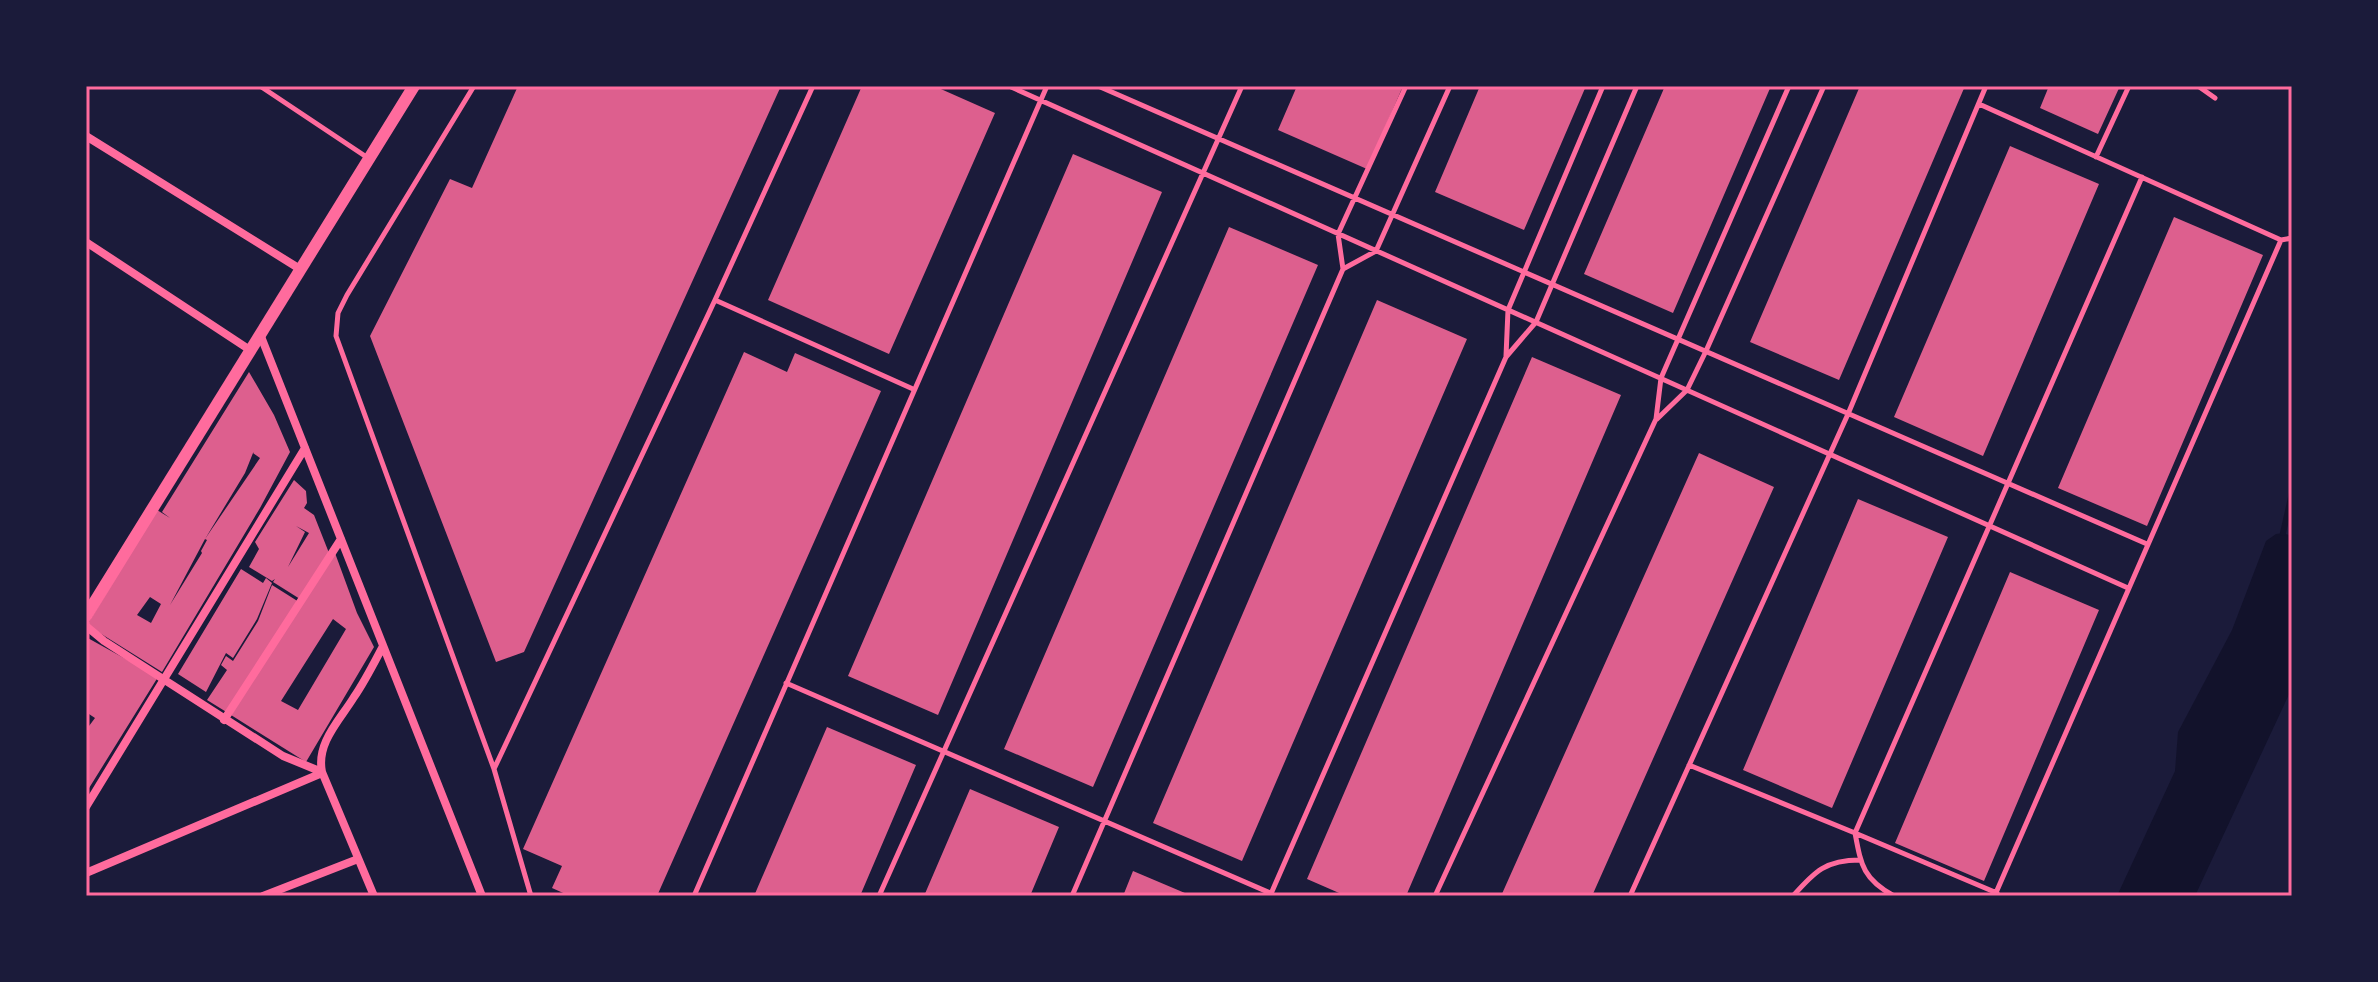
<svg xmlns="http://www.w3.org/2000/svg" width="2378" height="982" font-family="Signika,sans-serif">
  <rect width="100%" height="100%" fill="#1b1b3a"/>
  <path fill="#12122b" d="M2283,533l9,3v152l-97,208h-78l58,-125 3,-39 54,-102 34,-89 10,-7z"/>
  <g fill="none" stroke-linecap="round" stroke-linejoin="round">
    <path stroke="#12122b" stroke-width="6" d="M2283,533l9,-40"/>
  </g>
  <path fill="#dd5f8e" fill-rule="evenodd" d="M518,86h263l-257,566 -28,10 -126,-326 80,-157 22,9z
    M862,86h72l61,27 -106,241 -121,-54z
    M1297,86h106l-36,83 -89,-39z
    M1480,86h106l-62,144 -89,-38z
    M1665,86h106l-98,227 -89,-39z
    M1860,86h105l-126,294 -89,-38z
    M2049,86h71l-22,48 -58,-26z
    M2010,146l89,38 -116,272 -89,-39z
    M1073,154l89,38 -224,523 -90,-39z
    M2174,217l89,38 -116,271 -89,-38z
    M1229,227l89,38 -225,522 -89,-38z
    M1377,300l90,39 -225,522 -89,-38z
    M744,352l43,20 8,-19 86,38 -224,505h-87l-18,-8 10,-22 -39,-17z
    M1532,357l89,38 -215,501h-60l-39,-17z
    M249,372l25,43 -21,38 21,-38 16,37 -30,56 -98,164 -75,-47 70,-115 13,8 -8,-6zM253,453l7,5 -55,81 40,-66zM205,539l2,1 -6,11 1,2 -32,52zM150,597l11,7 -10,19 -14,-8z
    M1699,453l75,34 -182,409h-91z
    M294,480l12,11 1,12 -3,5 10,7 15,38 -29,46 -27,-17 2,-3 -3,2 -23,-14 10,-18 -4,-7zM296,526l13,7 -21,34 17,-35z
    M1858,499l90,38 -116,271 -89,-38z
    M335,553l22,60 17,34 -68,115 -75,-47zM333,619l13,10 -48,81 -17,-9z
    M241,569l22,14 3,-5 6,5 -15,36 -24,39 -7,-5 -20,39 -28,-18z
    M2010,572l89,38 -115,271 -89,-38z
    M272,585l27,17 -71,111 -21,-13 20,-30 -6,-5 5,-9 7,5 25,-40z
    M86,637l72,40 -72,116v-63l9,-12 -9,-6z
    M827,727l89,38 -56,131h-106z
    M970,789l89,38 -29,69h-106z
    M1133,871l59,25h-69z"/>
  <g fill="none" stroke-linecap="round" stroke-linejoin="round">
    <path stroke="#ff6b9d" stroke-width="5" d="M260,86l108,72
      M474,86l-127,209 -9,18 -2,23 158,433
      M1009,86l1119,502
      M1098,86l1049,458
      M2198,86l17,12
      M1979,104l302,136 11,-2
      M2096,157l33,-71
      M1343,269l33,-18 74,-165
      M715,300l198,89
      M1506,356l2,-46 95,-224
      M1657,419l30,-29 19,-39 118,-265
      M786,683l491,213
      M1689,765l166,68c6,32 8,46 39,63
      M1997,893l-142,-60 287,-656
      M1995,895l286,-655
      M531,896l-37,-127 221,-469 98,-214
      M694,896l353,-810
      M879,896l363,-810
      M1072,896l271,-627 -5,-35 68,-148
      M1270,896l236,-539 30,-35 101,-236
      M1435,896l221,-477 5,-41 128,-292
      M1630,896l218,-482 138,-328
      M1793,896c22,-25 33,-36 67,-36"/>
    <path stroke="#ff6b9d" stroke-width="8" d="M86,136l214,133
      M86,242l164,108
      M260,334l222,562
      M86,626l18,15 179,115 39,16
      M224,720l117,-181
      M86,807l219,-359
      M86,873l236,-100
      M263,896l95,-37
      M374,896l-52,-124c-6,-29 18,-52 32,-75 11,-16 20,-34 29,-51"/>
    <path stroke="#ff6b9d" stroke-width="12" d="M86,616l328,-530"/>
  </g>
  <rect width="2378" height="982" fill="none" stroke="#1b1b3a" stroke-width="176"/>
  <rect x="88" y="88" width="2202" height="806" fill="none" stroke="#ff6b9d" stroke-width="3"/>
</svg>
